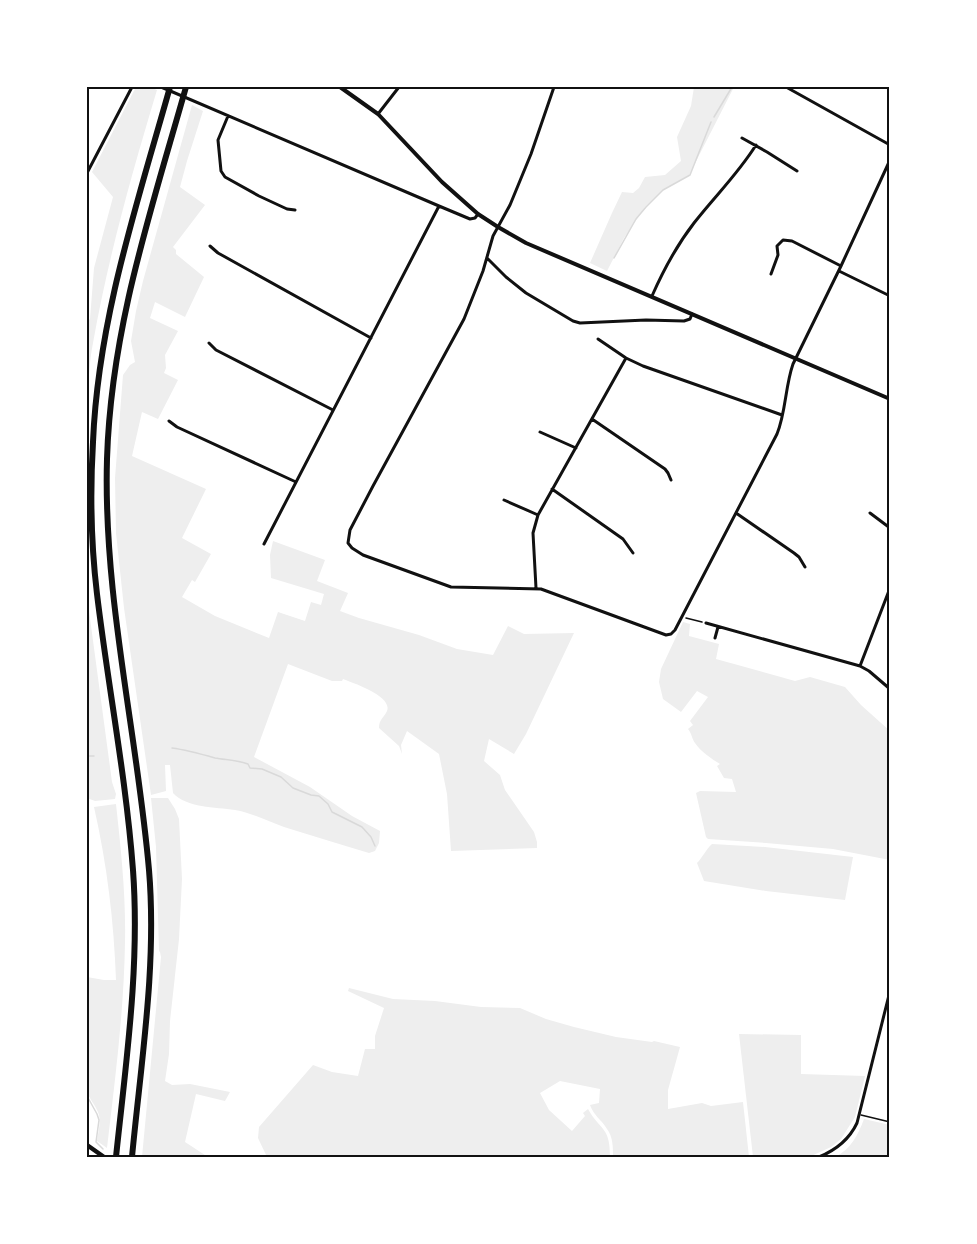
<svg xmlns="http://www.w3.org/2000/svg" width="977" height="1244" font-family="Bitter,serif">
  <rect width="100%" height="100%" fill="#fff"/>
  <!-- green -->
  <path fill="#eee" d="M 136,87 L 150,87 L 157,90 C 132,173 108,258 93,343 C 89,362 89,382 87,402 L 87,322 L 90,319 L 94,268 L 113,197 L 92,172 Z
    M 694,87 L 734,87 L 689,175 L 663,190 L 645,207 L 624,238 L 607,271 L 590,263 L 612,213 L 622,192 L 633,193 L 639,188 L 645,177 L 665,175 L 681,161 L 677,137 L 691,106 Z
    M 192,105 L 203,111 L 187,161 L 180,187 L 205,205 L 173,247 L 176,250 L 176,254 L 204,277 L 185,317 L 155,302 L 150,318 L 178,331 L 165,355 L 166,368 L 164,373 L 178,380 L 158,419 L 142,412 L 132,456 L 206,489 L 182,538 L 211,554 L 195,582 L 192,580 L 182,597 L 215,616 L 269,638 L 278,612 L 305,621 L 311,602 L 321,605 L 324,594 L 271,578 L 270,555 L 273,541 L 325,560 L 317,581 L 348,593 L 340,611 L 359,618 L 419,635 L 457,649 L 493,655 L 508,626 L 524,634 L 574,633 L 526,734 L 514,754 L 489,739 L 484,761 L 500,775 L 505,790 L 534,832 L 537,842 L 537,848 L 451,851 L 447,794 L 439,754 L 407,731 L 401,745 L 402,754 L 399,746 L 379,728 C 379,719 384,718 387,711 C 393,696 353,683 343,679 L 342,681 L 332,681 L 288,664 L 254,757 L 310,787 L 352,816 L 380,831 L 379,843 L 375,851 L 369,853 C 340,844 312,836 284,827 C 267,821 252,813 235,810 C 215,807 187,808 173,793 L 170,765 L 165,765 L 166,791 L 151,795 L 124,608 L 116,533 L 115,478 L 123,375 L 130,365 L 135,362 L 131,341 L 136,311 L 143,281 Z
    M 87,596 L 112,782 L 116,794 L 115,799 L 95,801 L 87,798 Z
    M 683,622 L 690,624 L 689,636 L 719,644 L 716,659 L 795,681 L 810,677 L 845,687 L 861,705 L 890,731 L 890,860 L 833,849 L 766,843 L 708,839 L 706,837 L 696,793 L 700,791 L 736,792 L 732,779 L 724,778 L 717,766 L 720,764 C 712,759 701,752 695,743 C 692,739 692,734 688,729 L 693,725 L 690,721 L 708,697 L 697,691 L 681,712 L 663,699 L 659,682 L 661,669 Z
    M 151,798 L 168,798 L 175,809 L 179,819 L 182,879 L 179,939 L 170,1021 L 169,1054 L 165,1081 L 172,1085 L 190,1084 L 230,1092 L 225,1101 L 196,1094 L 185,1142 L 208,1157 L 142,1157 L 161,957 L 160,952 L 159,951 L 156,847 Z
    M 116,804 C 121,850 126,895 125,942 C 124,1011 115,1080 107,1148 L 97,1141 C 98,1133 101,1123 99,1115 C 97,1107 90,1100 87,1092 L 87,977 L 104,980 L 116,980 C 114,922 107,864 94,807 Z
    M 712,844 L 765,847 L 853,857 L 845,900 L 766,891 L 704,881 L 697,863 C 702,858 707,848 712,844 Z
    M 349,988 L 393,999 L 435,1001 L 481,1007 L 520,1008 L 546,1019 L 574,1027 L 616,1037 L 652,1042 L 654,1041 L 680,1047 L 668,1090 L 668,1109 L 702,1103 L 711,1106 L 743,1102 L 749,1157 L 613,1157 C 613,1147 613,1137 607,1129 C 601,1119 594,1116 590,1105 L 599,1103 L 600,1089 L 560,1081 L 540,1093 L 549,1110 L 572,1131 L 585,1116 L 583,1113 L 588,1109 C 601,1132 610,1126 610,1157 L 267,1157 L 258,1138 L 259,1127 L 313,1065 L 332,1072 L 358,1076 L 365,1049 L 375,1049 L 375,1036 L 384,1008 L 348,991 Z
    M 739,1034 L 801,1035 L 801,1074 L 865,1076 L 855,1117 L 841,1139 L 831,1147 L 809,1157 L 753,1157 Z
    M 864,1119 L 890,1125 L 890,1157 L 835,1157 C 851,1149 858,1135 864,1119 Z"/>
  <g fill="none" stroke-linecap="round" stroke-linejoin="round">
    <!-- stream -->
    <path stroke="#d9d9d9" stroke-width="1.5" d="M 714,117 L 732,87
      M 614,258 L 636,219 L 646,207 L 663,190 L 690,175 L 711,122
      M 172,748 C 187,750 201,754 215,758 C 226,760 237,760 248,764 L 250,768 L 262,769 L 281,777 L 293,788 L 311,795 L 319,796 L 328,804 L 332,812 L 362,827 L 371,837 L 375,846
      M 87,756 L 94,756
      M 87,1096 L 97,1114 L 99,1120 L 96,1142 L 103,1149"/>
    <!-- path -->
    <path stroke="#111" stroke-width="1.5" d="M 686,618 L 702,622
      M 87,1155 L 90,1157"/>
    <!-- service -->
    <path stroke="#111" stroke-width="1.5" d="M 861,1115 L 890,1122"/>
    <!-- minor -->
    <path stroke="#111" stroke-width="3" d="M 161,87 L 439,206 L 470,219 L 475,218 L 478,214
      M 554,87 L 531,154 L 510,205 L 493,236 L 483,271 L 464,319 L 373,486 L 350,530 L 348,543 L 352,548 L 363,555 L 451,587 L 541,589 L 666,635 L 671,634 L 675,630 L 777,434 C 786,412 785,387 793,364 L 841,266 L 890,160
      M 786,87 L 890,145
      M 378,114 L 399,87
      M 228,116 L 218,140 L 221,171 L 225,177 L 259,196 L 287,209 L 295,210
      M 742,138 L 767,152 L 797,171
      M 87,173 L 132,87
      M 210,246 L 218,253 L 371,338
      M 487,258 L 506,277 L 526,293 L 573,321 L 580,323 L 646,320 L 684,321 L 690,319 L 692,314
      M 839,271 L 890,296
      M 771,274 L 778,255 L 777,246 L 783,240 L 792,241 L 841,266
      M 652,296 C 663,271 677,245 694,223 C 715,196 738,174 756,145
      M 598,339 L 626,358 L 643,366 L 782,415
      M 209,343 L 216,350 L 333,410
      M 592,419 L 665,469 L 668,473 L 671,480
      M 169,421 L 177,427 L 296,482
      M 540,432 L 576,448
      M 552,489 L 623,539 L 633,553
      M 504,500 L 538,515
      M 736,513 L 794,553 L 799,557 L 805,567
      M 870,513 L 890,528
      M 264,544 L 439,206
      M 536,588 L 533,533 L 538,515 L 626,358
      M 706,623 L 860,666 L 869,671 L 890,689
      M 715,638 L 718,627
      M 860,666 L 890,588
      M 819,1157 C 836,1150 849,1140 857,1123 L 890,991"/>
    <!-- tertiary -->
    <path stroke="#111" stroke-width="4" d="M 340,87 L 378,114 L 442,182 L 478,214 L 498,227 L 526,243 L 890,399"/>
    <!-- secondary -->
    <path stroke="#111" stroke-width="4.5" d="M 87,1145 L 104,1157"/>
    <!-- motorway -->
    <path stroke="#111" stroke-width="6" d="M 116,1157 C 126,1062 140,966 133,870 C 126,777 108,686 97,594 C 91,544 90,493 93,442 C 98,320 137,204 170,87
      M 132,1157 C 141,1062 157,965 149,870 C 137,732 103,597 107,459 C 111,328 151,211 186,87"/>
  </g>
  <!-- border -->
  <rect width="977" height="1244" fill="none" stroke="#ffffff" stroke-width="177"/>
  <rect x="88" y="88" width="800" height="1068" fill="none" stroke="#111" stroke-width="2"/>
</svg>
